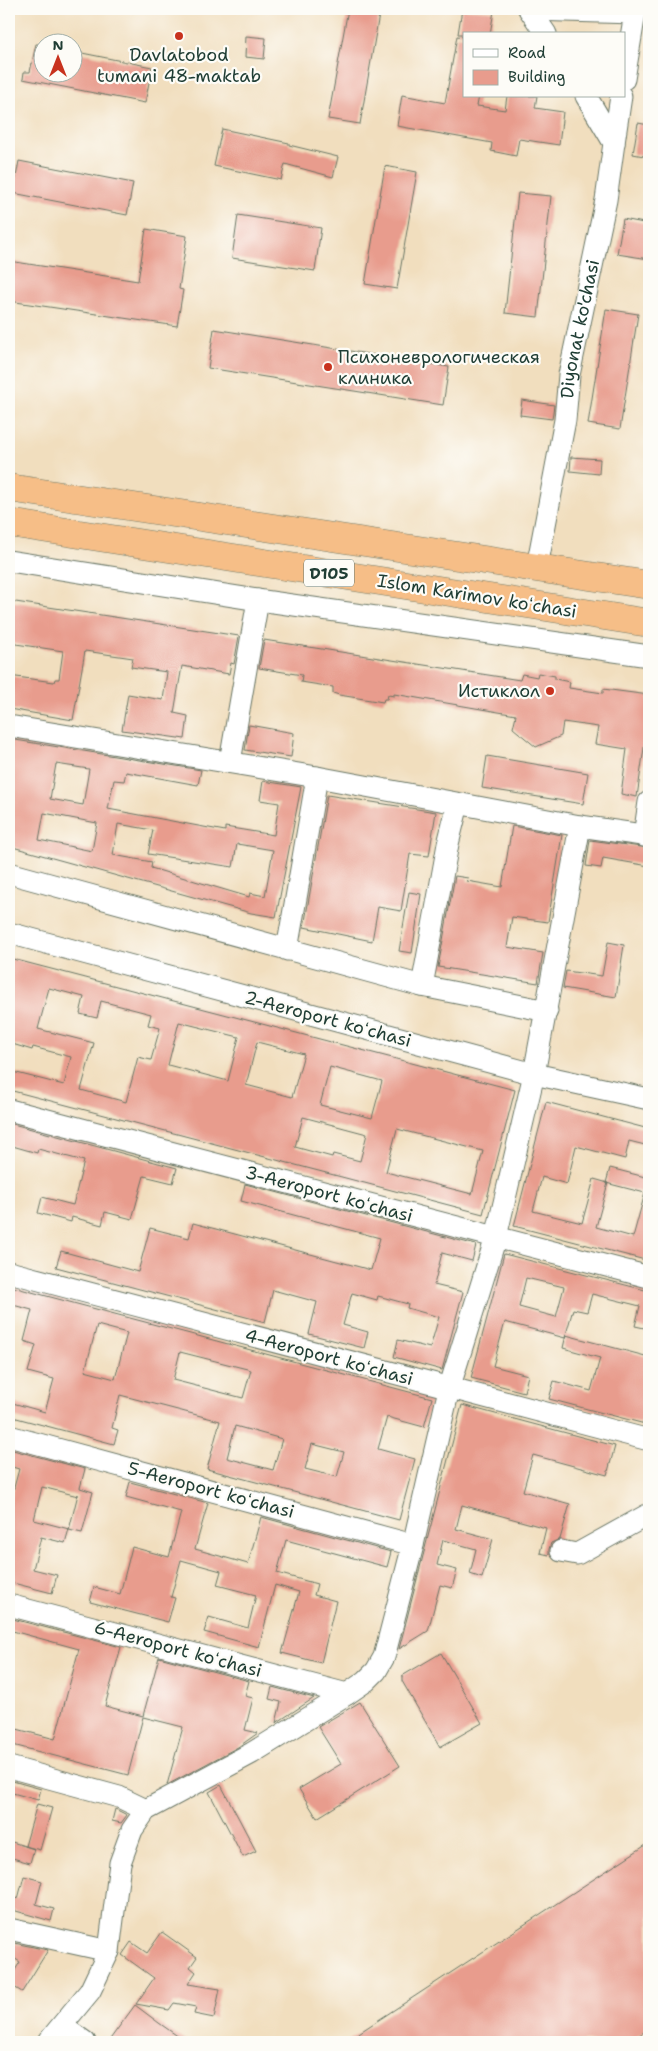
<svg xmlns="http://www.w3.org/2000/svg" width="658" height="2051" font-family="'Shantell Sans',sans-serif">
  <rect width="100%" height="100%" fill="#fdfcf7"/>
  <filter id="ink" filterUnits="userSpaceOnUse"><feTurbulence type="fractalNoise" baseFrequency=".02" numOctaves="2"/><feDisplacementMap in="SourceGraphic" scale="10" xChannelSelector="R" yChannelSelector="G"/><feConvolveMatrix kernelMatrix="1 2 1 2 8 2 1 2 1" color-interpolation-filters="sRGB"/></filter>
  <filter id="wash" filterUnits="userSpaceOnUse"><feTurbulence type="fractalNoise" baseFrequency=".0096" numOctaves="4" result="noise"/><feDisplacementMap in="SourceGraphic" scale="20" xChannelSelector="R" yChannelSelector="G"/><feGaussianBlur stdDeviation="1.12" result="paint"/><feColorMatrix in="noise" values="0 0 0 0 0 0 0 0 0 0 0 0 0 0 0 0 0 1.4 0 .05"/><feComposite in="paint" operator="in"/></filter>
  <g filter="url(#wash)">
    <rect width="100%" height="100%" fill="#f1debe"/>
    <g id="blocks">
      <!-- building -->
      <path fill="#e89c8d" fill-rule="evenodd" d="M 348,9 L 380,9 L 360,124 L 328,119 Z
        M 462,9 L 494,11 L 490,34 L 458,34 Z
        M 246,36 L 266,38 L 264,59 L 245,57 Z
        M 457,36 L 464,37 L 464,96 L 479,96 L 477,106 L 505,110 L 507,96 L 537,96 L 535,108 L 563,112 L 559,145 L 519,139 L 516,156 L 491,151 L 492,143 L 397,126 L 402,95 L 445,103 Z
        M 36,44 L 42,44 L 42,72 L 72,72 L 72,51 L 152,67 L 145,103 L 23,79 L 24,72 L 30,72 Z
        M 638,123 L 649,125 L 649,157 L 633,154 Z
        M 222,129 L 289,143 L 289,145 L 338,157 L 333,177 L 285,164 L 281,180 L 214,166 Z
        M 19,161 L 133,183 L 127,215 L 13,193 Z
        M 385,166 L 417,172 L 397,289 L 365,284 Z
        M 518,193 L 551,196 L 538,317 L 505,313 Z
        M 238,215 L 321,228 L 315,271 L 232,258 Z
        M 623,219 L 649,224 L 649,259 L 617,254 Z
        M 146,229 L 187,236 L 179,289 L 183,290 L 177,326 L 9,301 L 9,261 L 138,281 Z
        M 606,309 L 638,314 L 620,429 L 588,424 Z
        M 214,329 L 449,367 L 443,405 L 208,368 Z
        M 522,400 L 554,405 L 552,419 L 520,415 Z
        M 571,457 L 600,459 L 599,474 L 570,471 Z
        M 9,601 L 239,636 L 234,664 L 231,663 L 229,674 L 182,666 L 174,713 L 188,716 L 185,739 L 122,730 L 128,694 L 163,700 L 167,672 L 131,667 L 133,658 L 85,651 L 73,720 L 9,709 L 9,676 L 54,682 L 55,679 L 59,679 L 63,651 L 9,643 Z
        M 264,640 L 520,680 L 522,674 L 537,677 L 538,673 L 555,676 L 555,679 L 570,682 L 569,688 L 603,693 L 603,689 L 649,695 L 649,713 L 637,797 L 621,794 L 627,749 L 595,744 L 598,727 L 563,722 L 561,736 L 536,747 L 513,728 L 516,715 L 394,694 L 394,696 L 388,695 L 387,699 L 384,699 L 383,702 L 339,695 L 333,693 L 333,687 L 301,682 L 302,675 L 259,668 Z
        M 249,725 L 294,733 L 291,757 L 245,750 Z
        M 9,739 L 201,770 L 198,785 L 126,772 L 124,781 L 114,780 L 108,809 L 225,831 L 225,827 L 274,835 L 279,803 L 260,800 L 263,781 L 301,787 L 276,917 L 251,913 L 9,846 ZM 56,764 L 89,769 L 83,805 L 50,799 ZM 44,813 L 97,823 L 92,851 L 39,840 ZM 118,824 L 153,830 L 148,854 L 233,867 L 237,844 L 273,850 L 265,896 L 250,893 L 249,897 L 151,868 L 152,862 L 113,855 Z
        M 487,756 L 588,773 L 583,804 L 482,788 Z
        M 327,795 L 436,812 L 429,856 L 410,854 L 401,911 L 378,907 L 372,941 L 304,927 Z
        M 512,826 L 562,835 L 548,922 L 512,917 L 507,947 L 543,953 L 538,983 L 438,967 L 455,876 L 468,878 L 467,881 L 502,887 Z
        M 590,840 L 649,848 L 649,866 L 603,858 L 601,868 L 586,866 Z
        M 409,892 L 421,894 L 412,953 L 399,951 Z
        M 608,942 L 624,945 L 616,997 L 563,988 L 566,971 L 602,976 Z
        M 9,958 L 515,1090 L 483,1214 L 9,1090 L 9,1071 L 64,1085 L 71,1057 L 33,1047 L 32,1050 L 9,1043 ZM 49,988 L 84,997 L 80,1014 L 97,1018 L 101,1001 L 151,1014 L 148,1025 L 160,1028 L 151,1060 L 138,1057 L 126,1102 L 81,1090 L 94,1043 L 38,1029 ZM 179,1022 L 239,1037 L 228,1081 L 168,1065 ZM 257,1042 L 304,1054 L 292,1097 L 246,1085 ZM 330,1067 L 382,1081 L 372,1118 L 320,1105 ZM 303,1117 L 367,1134 L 360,1161 L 333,1154 L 332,1157 L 295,1147 ZM 397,1129 L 483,1151 L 472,1194 L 386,1172 Z
        M 546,1102 L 649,1129 L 649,1146 L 629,1141 L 625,1159 L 576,1146 L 567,1184 L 542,1177 L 533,1211 L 582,1223 L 594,1179 L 608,1183 L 596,1227 L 633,1237 L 645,1193 L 606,1183 L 610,1168 L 649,1178 L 649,1261 L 514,1226 Z
        M 9,1123 L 177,1168 L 173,1183 L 144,1176 L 132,1219 L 105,1212 L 102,1225 L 72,1217 L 71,1222 L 38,1213 L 42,1197 L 73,1205 L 84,1161 L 38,1149 L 37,1153 L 9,1145 Z
        M 245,1184 L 476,1245 L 472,1261 L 442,1253 L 434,1285 L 463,1292 L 442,1370 L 394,1357 L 398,1340 L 430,1348 L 439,1317 L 407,1308 L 408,1304 L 378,1296 L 377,1300 L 352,1293 L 343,1325 L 368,1332 L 364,1348 L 309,1334 L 317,1302 L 273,1290 L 265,1322 L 56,1267 L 61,1251 L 138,1272 L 150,1228 L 189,1238 L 193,1223 L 371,1270 L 380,1238 L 241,1201 Z
        M 504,1254 L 649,1291 L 649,1329 L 635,1326 L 640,1306 L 592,1294 L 587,1312 L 573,1309 L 565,1338 L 505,1322 L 493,1366 L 528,1375 L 524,1392 L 471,1378 ZM 526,1278 L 564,1287 L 556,1317 L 519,1307 Z
        M 9,1286 L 432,1398 L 424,1427 L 387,1417 L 378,1449 L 415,1459 L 399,1520 L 207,1469 L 220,1421 L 120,1395 L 112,1428 L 118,1430 L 114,1444 L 9,1416 L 9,1402 L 45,1412 L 54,1379 L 28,1372 L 36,1345 L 24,1341 L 32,1310 L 9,1304 ZM 97,1325 L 127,1333 L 115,1379 L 85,1371 ZM 180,1352 L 251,1370 L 243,1398 L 173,1380 ZM 235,1426 L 282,1439 L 273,1470 L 227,1458 ZM 312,1444 L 344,1452 L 337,1477 L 305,1469 Z
        M 566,1335 L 649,1357 L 649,1425 L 549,1399 L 554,1381 L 591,1391 L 600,1358 L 563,1348 Z
        M 462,1405 L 615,1446 L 607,1475 L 533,1455 L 523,1491 L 570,1504 L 560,1539 L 551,1543 L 549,1549 L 549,1555 L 540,1553 L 546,1528 L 462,1505 L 456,1529 L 493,1539 L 482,1578 L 470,1574 L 476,1549 L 443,1540 L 437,1565 L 457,1570 L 452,1588 L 440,1585 L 428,1631 L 399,1649 Z
        M 9,1449 L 85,1469 L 80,1488 L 93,1492 L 82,1533 L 69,1530 L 78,1494 L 78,1496 L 42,1487 L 34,1520 L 69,1529 L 65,1543 L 41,1537 L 33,1569 L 57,1575 L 52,1593 L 9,1582 L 9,1506 L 19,1469 L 9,1466 Z
        M 130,1482 L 208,1503 L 195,1549 L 248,1564 L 261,1517 L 391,1552 L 387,1567 L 286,1540 L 277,1573 L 317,1584 L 314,1595 L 336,1601 L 321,1663 L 282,1653 L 299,1592 L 275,1585 L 259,1647 L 204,1632 L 209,1617 L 248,1628 L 256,1595 L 217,1585 L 221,1571 L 181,1560 L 171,1597 L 175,1598 L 168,1622 L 90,1602 L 94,1587 L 120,1594 L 132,1547 L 169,1557 L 181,1512 L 126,1497 Z
        M 9,1618 L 121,1647 L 105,1706 L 143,1716 L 159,1657 L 249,1681 L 245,1696 L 253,1698 L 245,1730 L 258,1733 L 238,1747 L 167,1785 L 183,1727 L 143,1717 L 128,1775 L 9,1744 L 9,1727 L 55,1739 L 79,1649 L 9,1630 Z
        M 441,1653 L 482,1723 L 440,1747 L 402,1681 L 402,1676 Z
        M 272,1687 L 314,1698 L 276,1723 L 281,1702 L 269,1699 Z
        M 360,1702 L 400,1766 L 317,1818 L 299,1789 L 341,1764 L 318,1727 Z
        M 9,1780 L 41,1789 L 38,1800 L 9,1792 Z
        M 221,1785 L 256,1851 L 243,1857 L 209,1792 Z
        M 37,1804 L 52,1808 L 40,1850 L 25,1846 Z
        M 115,1809 L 127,1815 L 121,1823 L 112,1821 Z
        M 9,1841 L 34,1849 L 30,1863 L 9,1857 Z
        M 649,1843 L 649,2029 L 628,2042 L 345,2042 Z
        M 24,1876 L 42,1881 L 36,1904 L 54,1909 L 51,1921 L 9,1909 L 9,1896 L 18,1899 Z
        M 162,1932 L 197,1957 L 190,1967 L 196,1972 L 188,1984 L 220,1989 L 214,2018 L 194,2014 L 196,2007 L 174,2003 L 169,2010 L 136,2004 L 154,1978 L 122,1955 L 131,1942 L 147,1953 Z
        M 9,1942 L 48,1950 L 22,1992 L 9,1984 L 9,1980 L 20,1962 L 9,1955 Z
        M 135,2005 L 159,2023 L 186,2042 L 108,2042 Z"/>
    </g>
  </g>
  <g filter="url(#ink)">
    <use href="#blocks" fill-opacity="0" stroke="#687564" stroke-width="1"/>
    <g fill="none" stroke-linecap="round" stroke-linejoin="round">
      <defs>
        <g id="minor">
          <path d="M 529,9 L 546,34"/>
          <path d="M 530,10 L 635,13 L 624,79"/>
          <path d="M 614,143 L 621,96"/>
          <path d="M 9,561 L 258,600 L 649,656"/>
          <path id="s1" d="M 537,567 L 565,420 L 569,375 L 606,200 L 614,143 L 586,96"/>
          <path d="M 9,726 L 317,777 L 580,826 L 649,836"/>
          <path d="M 230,762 L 258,600"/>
          <path d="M 644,836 L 649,802"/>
          <path d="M 9,873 L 422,986 L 547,1011"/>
          <path d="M 9,933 L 534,1074 L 649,1099"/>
          <path d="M 287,950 L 317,777"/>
          <path d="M 422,986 L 448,844 L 458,804"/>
          <path d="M 9,1110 L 649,1277"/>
          <path d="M 9,1272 L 649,1440"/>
          <path d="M 9,1436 L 413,1545"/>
          <path d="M 561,1551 L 577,1554 L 649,1514"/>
          <path d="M 9,1605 L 347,1694"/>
          <path d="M 9,1767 L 119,1797 L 146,1810"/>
          <path d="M 9,1929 L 109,1951"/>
          <path d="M 62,2026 L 85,2042"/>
          <path d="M 48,2042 L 90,1991 L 109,1951 L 120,1863 L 132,1830 L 146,1810 L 252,1753 L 347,1694 L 366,1681 L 376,1671 L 384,1657 L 413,1545 L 449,1389 L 496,1237 L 534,1074 L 580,826"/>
        </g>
        <path id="highway" d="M 9,488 L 649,585
          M 9,523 L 649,623"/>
      </defs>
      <!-- minor casing -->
      <use href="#minor" stroke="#687564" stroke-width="23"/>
      <!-- highway casing -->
      <use href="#highway" stroke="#687564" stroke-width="29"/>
      <!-- minor -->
      <use href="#minor" stroke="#fff" stroke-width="21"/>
      <!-- highway -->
      <use href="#highway" stroke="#f6be87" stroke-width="28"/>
    </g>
  </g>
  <!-- markers -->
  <g fill="#c8321e" stroke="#fdfcf7" stroke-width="2">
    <circle cx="179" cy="36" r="5"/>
    <circle cx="328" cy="367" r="5"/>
    <circle cx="550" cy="691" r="5"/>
  </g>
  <g text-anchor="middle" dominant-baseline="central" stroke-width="4.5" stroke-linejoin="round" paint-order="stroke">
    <!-- shield labels -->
    <rect fill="#fdfcf7" stroke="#62766e" stroke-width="1" x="304" y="559.5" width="50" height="27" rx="4"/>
    <g font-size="16" font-weight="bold" fill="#1f3d34">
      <text x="329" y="573">D105</text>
    </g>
    <!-- poi labels -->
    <g font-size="18" fill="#1f3d34" stroke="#fdfcf7">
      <text x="179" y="55">Davlatobod<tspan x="179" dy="21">tumani 48-maktab</tspan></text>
      <text x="338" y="357" text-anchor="start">Психоневрологическая<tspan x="338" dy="21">клиника</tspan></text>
      <text x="540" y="691" text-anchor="end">Истиклол</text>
    </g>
    <!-- street labels -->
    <g font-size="18" fill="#1f3d34" stroke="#fdfcf7">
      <text stroke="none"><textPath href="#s1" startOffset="242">Diyonat ko'chasi</textPath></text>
      <text transform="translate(477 596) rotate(9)">Islom Karimov koʻchasi</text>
      <text transform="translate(328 1019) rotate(15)">2-Aeroport koʻchasi</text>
      <text transform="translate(329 1194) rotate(15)">3-Aeroport koʻchasi</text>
      <text transform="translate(329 1357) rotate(15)">4-Aeroport koʻchasi</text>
      <text transform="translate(211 1490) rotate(15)">5-Aeroport koʻchasi</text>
      <text transform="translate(178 1649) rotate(15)">6-Aeroport koʻchasi</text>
    </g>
  </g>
  <!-- margin -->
  <rect width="658" height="2051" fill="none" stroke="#fdfcf7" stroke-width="30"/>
  <!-- legend -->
  <rect x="463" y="32" width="162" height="65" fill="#fdfcf7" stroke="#a4b0a9"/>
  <rect x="473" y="49" width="25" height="8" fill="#ffffff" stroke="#a4b0a9"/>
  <text x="508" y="58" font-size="15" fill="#1f3d34">Road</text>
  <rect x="473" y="70" width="25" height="15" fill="#e89c8d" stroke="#a4b0a9"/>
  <text x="508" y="82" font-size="15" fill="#1f3d34">Building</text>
  <!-- north arrow -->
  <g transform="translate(58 58)"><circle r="24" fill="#fdfcf7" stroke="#a4b0a9"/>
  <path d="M0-4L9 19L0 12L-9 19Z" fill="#c8321e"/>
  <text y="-8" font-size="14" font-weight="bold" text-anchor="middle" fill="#1f3d34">N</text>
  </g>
</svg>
